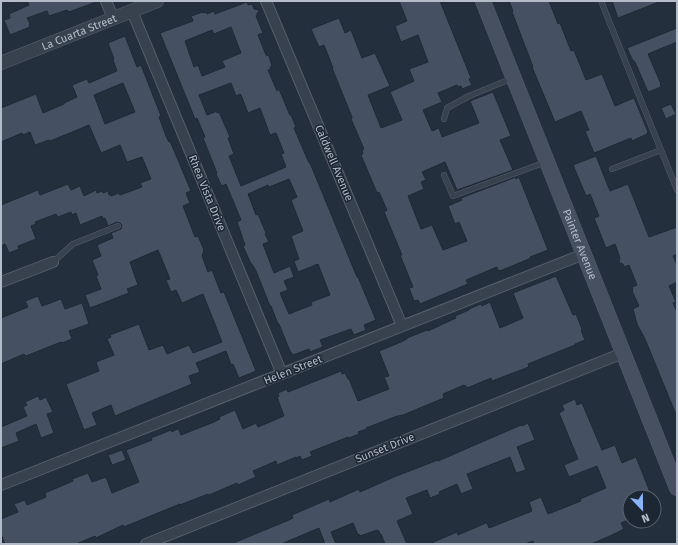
<svg xmlns="http://www.w3.org/2000/svg" width="678" height="545" font-family="'Fira Sans',sans-serif">
  <rect width="100%" height="100%" fill="#242f3e"/>
  <!-- building -->
  <path fill="#455162" stroke="#1f2835" fill-rule="evenodd" d="M 27,1 L 96,1 L 96,2 L 69,12 L 67,10 L 49,16 L 47,11 L 27,18 L 30,24 L 29,25 L 30,27 L 10,35 L 4,20 L 10,18 L 9,14 L 29,5 Z
    M 399,1 L 440,1 L 471,78 L 469,79 L 472,85 L 462,89 L 461,86 L 458,87 L 457,85 L 438,93 L 442,102 L 423,110 L 432,131 L 439,128 L 442,137 L 479,123 L 470,101 L 493,92 L 511,136 L 500,140 L 513,170 L 457,190 L 445,162 L 422,172 L 426,180 L 421,182 L 424,189 L 408,196 L 421,229 L 432,225 L 443,250 L 467,241 L 459,222 L 455,224 L 448,206 L 462,200 L 461,198 L 516,177 L 516,179 L 519,177 L 548,250 L 530,257 L 531,258 L 500,271 L 500,270 L 498,271 L 497,267 L 466,280 L 468,284 L 420,304 L 418,300 L 414,301 L 409,288 L 413,287 L 400,255 L 402,255 L 384,212 L 387,210 L 379,192 L 377,193 L 361,155 L 363,154 L 362,150 L 364,149 L 351,119 L 352,118 L 352,117 L 332,68 L 333,68 L 324,45 L 319,47 L 311,29 L 339,18 L 345,33 L 351,30 L 362,58 L 375,53 L 390,86 L 368,95 L 381,128 L 402,120 L 390,92 L 414,81 L 409,69 L 428,62 L 418,35 L 401,42 L 395,26 L 407,21 Z
    M 509,1 L 549,1 L 558,24 L 560,23 L 571,51 L 574,50 L 586,80 L 602,74 L 615,106 L 634,98 L 648,132 L 647,133 L 647,134 L 632,141 L 631,138 L 594,153 L 585,131 L 589,130 L 581,111 L 555,122 L 532,67 L 533,67 L 512,12 L 513,11 Z
    M 612,1 L 659,1 L 659,2 L 618,18 Z
    M 247,2 L 248,5 L 252,4 L 254,9 L 259,10 L 256,16 L 263,33 L 258,35 L 266,55 L 269,56 L 272,66 L 270,67 L 271,69 L 268,70 L 277,91 L 279,89 L 289,113 L 290,115 L 291,115 L 296,127 L 294,128 L 309,163 L 310,163 L 357,277 L 358,277 L 376,320 L 364,325 L 366,330 L 354,335 L 351,329 L 320,340 L 323,347 L 310,352 L 309,349 L 293,355 L 290,351 L 279,324 L 278,324 L 271,306 L 270,306 L 256,271 L 252,264 L 251,264 L 243,246 L 245,245 L 237,222 L 241,220 L 226,184 L 222,186 L 222,185 L 221,185 L 216,174 L 217,173 L 203,138 L 205,137 L 197,118 L 195,119 L 160,33 L 193,21 L 191,16 L 203,12 L 203,13 L 206,12 L 207,14 L 214,11 L 215,14 ZM 231,27 L 241,53 L 222,61 L 225,67 L 202,76 L 198,65 L 194,67 L 185,41 L 212,30 L 214,34 ZM 231,83 L 236,96 L 240,94 L 241,95 L 248,113 L 260,108 L 270,135 L 276,133 L 284,153 L 281,154 L 286,167 L 241,186 L 229,156 L 234,154 L 228,138 L 230,137 L 219,112 L 217,113 L 217,111 L 207,115 L 199,95 ZM 289,179 L 297,197 L 291,200 L 303,231 L 291,236 L 299,259 L 294,261 L 298,272 L 318,264 L 330,295 L 311,302 L 312,305 L 289,314 L 280,293 L 288,290 L 284,281 L 294,277 L 290,266 L 274,273 L 263,244 L 269,242 L 265,234 L 266,233 L 258,214 L 256,215 L 248,194 L 268,185 L 269,187 Z
    M 677,28 L 677,42 L 648,54 L 661,84 L 660,84 L 661,87 L 648,92 L 635,62 L 634,61 L 633,61 L 627,48 Z
    M 125,36 L 137,67 L 141,65 L 161,116 L 159,117 L 166,136 L 169,142 L 170,141 L 191,191 L 186,193 L 190,203 L 183,206 L 195,237 L 198,236 L 204,250 L 202,256 L 208,272 L 212,270 L 221,293 L 224,292 L 256,371 L 239,378 L 233,364 L 231,365 L 226,351 L 196,363 L 200,372 L 189,376 L 192,384 L 115,416 L 111,405 L 92,413 L 97,425 L 84,430 L 66,384 L 99,371 L 96,362 L 114,355 L 107,339 L 111,337 L 110,335 L 139,324 L 149,350 L 163,345 L 167,354 L 189,345 L 193,353 L 222,342 L 203,294 L 182,303 L 176,290 L 171,292 L 166,280 L 170,279 L 158,250 L 130,262 L 138,285 L 127,289 L 129,293 L 90,308 L 85,295 L 101,289 L 96,276 L 98,275 L 92,260 L 101,256 L 97,245 L 113,238 L 111,233 L 121,229 L 122,225 L 120,223 L 117,222 L 108,226 L 105,218 L 103,219 L 102,216 L 80,225 L 76,213 L 72,215 L 71,212 L 58,217 L 56,214 L 35,222 L 36,224 L 31,226 L 36,239 L 18,246 L 19,249 L 9,253 L 5,244 L 1,246 L 1,205 L 38,190 L 40,195 L 68,184 L 71,190 L 80,186 L 84,196 L 96,190 L 97,193 L 102,191 L 103,193 L 108,191 L 109,195 L 111,195 L 111,196 L 119,193 L 120,195 L 142,187 L 140,183 L 151,179 L 142,157 L 127,162 L 120,145 L 101,153 L 89,125 L 65,135 L 50,141 L 49,140 L 35,145 L 30,132 L 23,135 L 22,133 L 1,142 L 1,108 L 36,94 L 43,113 L 64,104 L 64,103 L 77,97 L 72,85 L 87,79 L 89,83 L 117,71 L 113,60 L 114,59 L 108,43 ZM 123,83 L 135,112 L 105,124 L 94,95 Z
    M 671,104 L 676,114 L 666,119 L 661,108 Z
    M 596,156 L 610,191 L 628,184 L 649,237 L 677,227 L 677,254 L 673,256 L 677,265 L 677,282 L 669,286 L 676,302 L 673,303 L 677,312 L 677,417 L 645,339 L 637,324 L 633,309 L 639,306 L 632,291 L 633,290 L 632,287 L 637,285 L 629,265 L 624,267 L 623,264 L 619,263 L 620,258 L 615,244 L 606,248 L 594,218 L 599,216 L 590,194 L 586,196 L 573,165 Z
    M 556,276 L 573,315 L 576,314 L 582,329 L 581,330 L 585,340 L 575,344 L 575,345 L 528,364 L 529,367 L 492,381 L 491,378 L 467,388 L 466,386 L 465,386 L 464,385 L 443,394 L 444,398 L 403,415 L 398,416 L 397,416 L 366,428 L 367,429 L 358,432 L 359,434 L 349,438 L 348,437 L 310,452 L 312,456 L 302,460 L 300,456 L 296,458 L 296,457 L 277,465 L 276,461 L 253,471 L 256,477 L 238,485 L 237,483 L 209,495 L 208,494 L 180,505 L 180,504 L 126,526 L 124,527 L 123,525 L 98,537 L 96,538 L 95,536 L 76,544 L 5,544 L 1,534 L 1,519 L 18,512 L 14,504 L 25,500 L 27,505 L 46,497 L 45,493 L 73,481 L 72,479 L 88,473 L 92,482 L 106,477 L 112,493 L 139,482 L 126,450 L 152,440 L 151,438 L 171,430 L 172,432 L 177,429 L 179,430 L 181,435 L 214,422 L 220,419 L 219,417 L 235,410 L 243,429 L 256,423 L 258,427 L 284,416 L 277,397 L 279,396 L 278,393 L 287,389 L 288,392 L 341,371 L 342,374 L 345,373 L 348,379 L 349,379 L 358,401 L 389,389 L 384,377 L 389,376 L 379,351 L 401,342 L 407,339 L 407,338 L 427,330 L 428,331 L 456,318 L 455,316 L 469,310 L 469,309 L 481,304 L 482,306 L 490,302 L 500,328 L 521,319 L 523,318 L 513,293 Z
    M 38,296 L 42,306 L 61,299 L 65,309 L 82,303 L 89,324 L 69,331 L 72,339 L 62,343 L 61,342 L 26,356 L 24,354 L 1,364 L 1,318 L 28,307 L 25,301 Z
    M 38,396 L 40,400 L 46,397 L 53,412 L 47,414 L 54,433 L 41,438 L 36,424 L 16,433 L 19,441 L 1,448 L 1,427 L 27,416 L 23,407 L 27,405 L 25,402 Z
    M 575,399 L 577,405 L 582,403 L 602,450 L 615,445 L 622,463 L 636,457 L 652,497 L 630,497 L 630,519 L 621,523 L 624,529 L 610,536 L 591,544 L 534,544 L 533,541 L 525,544 L 429,544 L 457,532 L 458,535 L 486,523 L 487,523 L 489,528 L 532,511 L 529,502 L 541,497 L 548,514 L 581,501 L 580,499 L 606,488 L 597,466 L 569,477 L 564,465 L 578,459 L 559,413 L 564,410 L 562,405 Z
    M 528,423 L 535,440 L 517,447 L 526,470 L 516,473 L 510,457 L 467,474 L 473,489 L 461,494 L 457,484 L 439,492 L 440,494 L 430,498 L 427,490 L 406,498 L 413,514 L 397,521 L 407,544 L 385,544 L 381,534 L 380,534 L 379,531 L 378,531 L 377,530 L 360,536 L 359,534 L 358,535 L 353,523 L 331,532 L 336,544 L 325,544 L 319,528 L 281,544 L 231,544 L 289,520 L 293,518 L 292,515 L 329,499 L 330,502 L 359,489 L 360,492 L 394,477 L 438,460 L 438,461 L 521,425 L 522,426 Z
    M 122,450 L 126,460 L 112,465 L 108,455 Z"/>
  <g fill="none" stroke-linecap="round" stroke-linejoin="round">
    <defs>
      <path id="service" d="M 601,1 L 677,190
        M 444,119 L 447,108 L 469,96 L 513,78
        M 612,169 L 661,150
        M 444,175 L 453,196 L 546,162
        M 53,262 L 73,244 L 118,226"/>
      <path id="minor" d="M 106,1 L 113,18
        M 266,1 L 402,326
        M 132,11 L 282,374
        M 1,282 L 53,262
        M 1,485 L 584,254
        M 146,544 L 623,353"/>
      <g id="tertiary">
        <path id="s1" d="M 1,63 L 157,1"/>
      </g>
      <g id="secondary">
        <path id="s2" d="M 483,1 L 677,488"/>
      </g>
    </defs>
    <!-- service casing -->
    <use href="#service" stroke="#565f6c" stroke-width="6"/>
    <!-- minor casing -->
    <use href="#minor" stroke="#565f6c" stroke-width="12"/>
    <!-- tertiary casing -->
    <use href="#tertiary" stroke="#565f6c" stroke-width="14"/>
    <!-- secondary casing -->
    <use href="#secondary" stroke="#565f6c" stroke-width="16"/>
    <!-- service -->
    <use href="#service" stroke="#38414e" stroke-width="5"/>
    <!-- minor -->
    <use href="#minor" stroke="#38414e" stroke-width="10"/>
    <!-- tertiary -->
    <use href="#tertiary" stroke="#38414e" stroke-width="13"/>
    <!-- secondary -->
    <use href="#secondary" stroke="#465061" stroke-width="15"/>
  </g>
  <g text-anchor="middle" dominant-baseline="central" stroke-width="3" stroke-linejoin="round" paint-order="stroke">
    <!-- street labels -->
    <g font-size="11" fill="#b4bcc9" stroke="#1d2633">
      <text stroke="none"><textPath href="#s1" startOffset="84">La Cuarta Street</textPath></text>
      <text transform="translate(334 163) rotate(67)">Caldwell Avenue</text>
      <text transform="translate(207 193) rotate(68)">Rhea Vista Drive</text>
      <text stroke="none"><textPath href="#s2" startOffset="262">Painter Avenue</textPath></text>
      <text transform="translate(293 370) rotate(-22)">Helen Street</text>
      <text transform="translate(385 448) rotate(-22)">Sunset Drive</text>
    </g>
  </g>
  <!-- border -->
  <rect width="678" height="545" fill="none" stroke="#b4bcc9" stroke-width="4"/>
  <!-- north arrow -->
  <g transform="translate(642 509) rotate(158)"><circle r="19" fill="#1d2633" stroke="#59626f"/>
  <path d="M0-3L7 15L0 10L-7 15Z" fill="#8ab4f8"/>
  <text y="-6" font-size="11" font-weight="bold" text-anchor="middle" fill="#b4bcc9">N</text>
  </g>
</svg>
